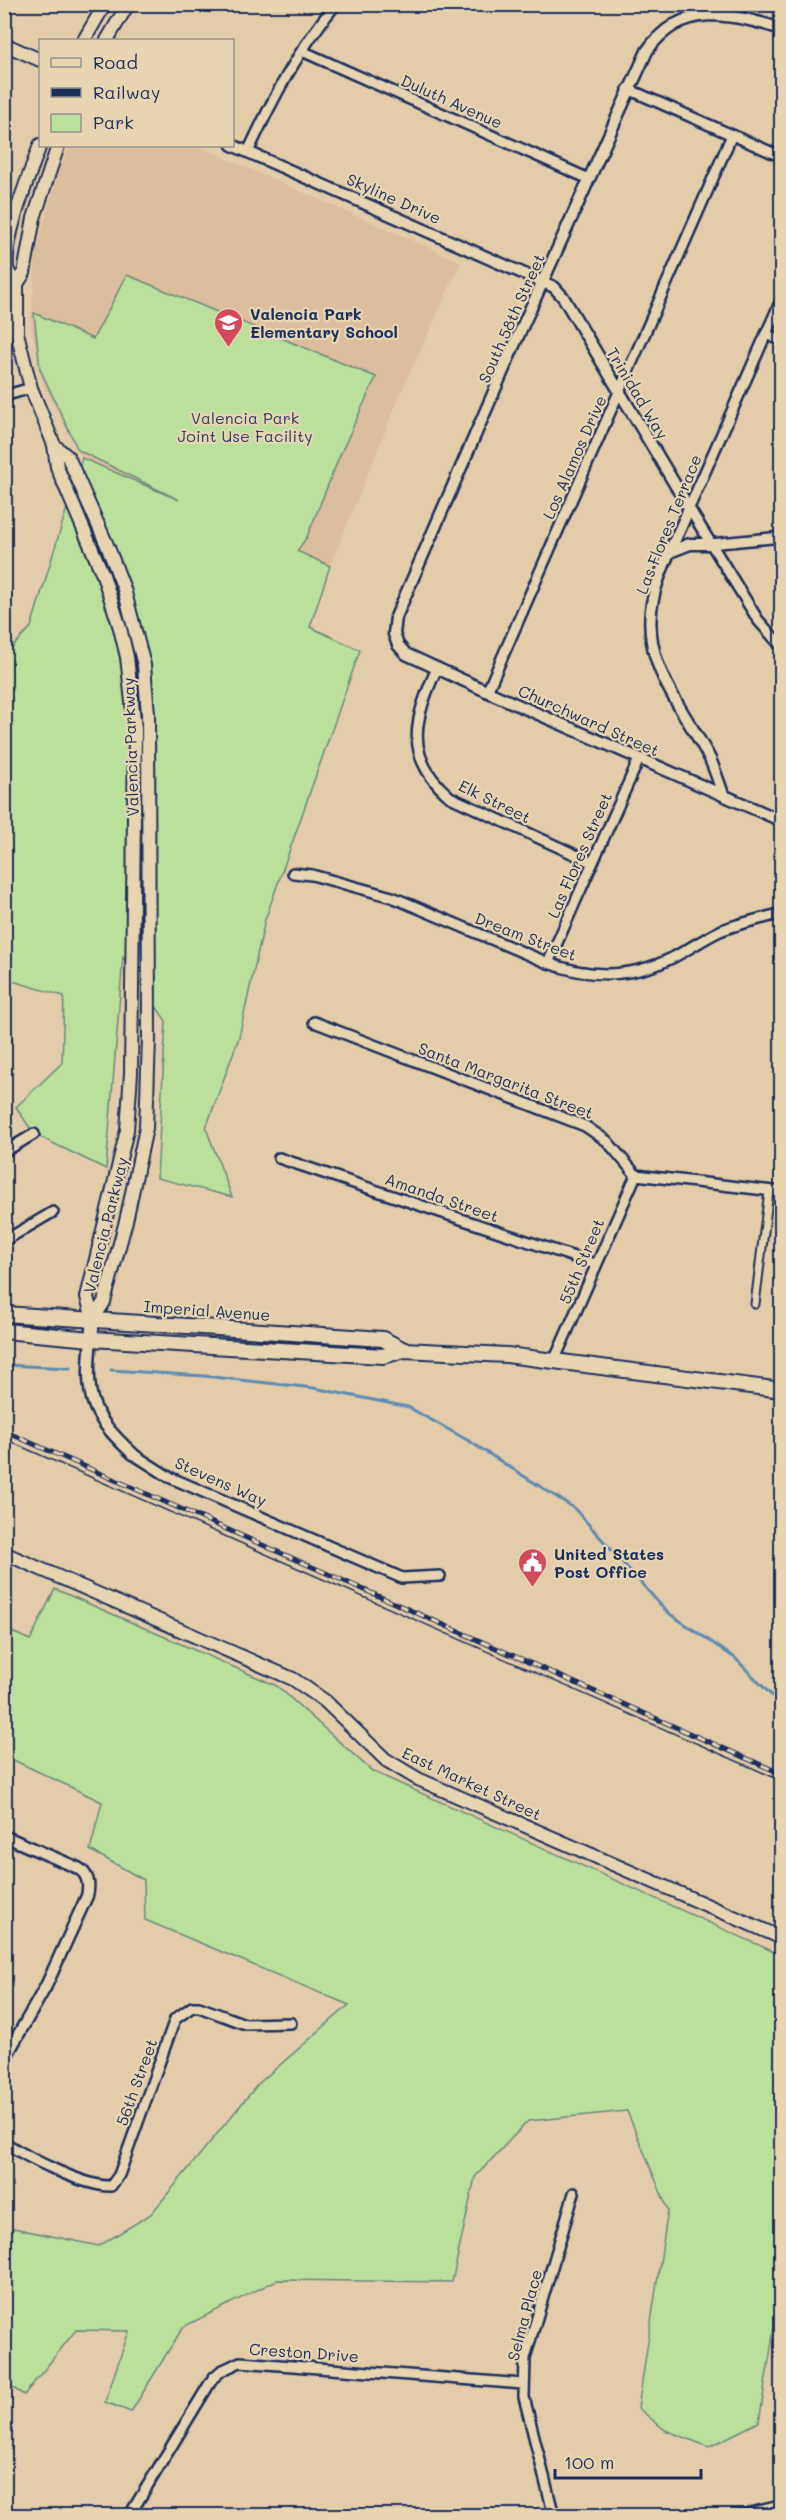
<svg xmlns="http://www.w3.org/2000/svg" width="786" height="2520" font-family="Mali,sans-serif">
  <rect width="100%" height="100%" fill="#e3cca9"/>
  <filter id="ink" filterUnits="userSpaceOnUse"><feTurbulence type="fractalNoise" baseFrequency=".0167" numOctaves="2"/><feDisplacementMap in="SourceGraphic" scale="12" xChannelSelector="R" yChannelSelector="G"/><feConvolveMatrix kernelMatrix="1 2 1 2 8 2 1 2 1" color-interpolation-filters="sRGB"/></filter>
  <g filter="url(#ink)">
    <!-- built -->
    <path fill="#dabe9d" d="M 71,146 L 198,146 L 461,262 L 403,388 L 330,566 L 82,458 L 43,384 L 31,326 L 36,250 L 60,167 Z"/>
    <!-- green -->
    <path fill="#bae09b" stroke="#6a887c" stroke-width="1.5" d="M 127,275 L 376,377 L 340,455 L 307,537 L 297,551 L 330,566 L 310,627 L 360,650 L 265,920 L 239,1037 L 206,1128 L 232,1197 L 157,1178 L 166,1021 L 123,957 L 106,1169 L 34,1134 L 16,1107 L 62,1063 L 64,996 L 5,979 L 4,656 L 31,627 L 82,458 L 179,500 L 78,450 L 40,369 L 34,313 L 93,339 Z
      M 55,1589 L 277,1686 L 372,1771 L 781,1955 L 781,2285 L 759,2422 L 709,2447 L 665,2430 L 638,2408 L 668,2210 L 627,2111 L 528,2121 L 475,2177 L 452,2282 L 277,2280 L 183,2327 L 131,2412 L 105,2402 L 129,2331 L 76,2330 L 24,2395 L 5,2383 L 4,2264 L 13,2228 L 99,2246 L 151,2214 L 258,2084 L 349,2005 L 145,1920 L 144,1880 L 90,1850 L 102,1802 L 5,1756 L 5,1629 L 30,1640 Z"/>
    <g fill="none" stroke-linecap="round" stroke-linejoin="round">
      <!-- stream -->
      <path stroke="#5e8ab3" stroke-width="3" d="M 4,1365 L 70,1368
        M 111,1370 L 204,1376 L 314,1388 L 408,1407 L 469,1441 L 574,1508 L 667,1612 L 735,1658 L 782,1706"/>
      <defs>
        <path id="pedestrian" d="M 755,1304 L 769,1191"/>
        <path id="minor" d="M 302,51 L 589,179
          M 628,89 L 782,157
          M 248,152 C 272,100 299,48 336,4
          M 4,283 L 17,284
          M 782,298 L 689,508 L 758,620 L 782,647
          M 766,334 L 782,341
          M 4,396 L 31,388
          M 710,544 L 782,537
          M 437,668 C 415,718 402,756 450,797 L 591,862
          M 487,692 L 732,135
          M 293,873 L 312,875 L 392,897 L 548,963 C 589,978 632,978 672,958 C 688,950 703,939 720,931 C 739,923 762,919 782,913
          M 548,963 L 639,759
          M 314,1022 L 585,1126 L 607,1141 L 636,1175 L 782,1192
          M 4,1040 L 6,1040
          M 4,1152 L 34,1134
          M 279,1158 L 595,1264
          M 4,1241 L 53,1212
          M 555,1359 L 636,1175
          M 133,1454 L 169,1477 L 402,1578 L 440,1576
          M 4,2142 C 26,2157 85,2187 111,2186 L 119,2175 L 175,2019 L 192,2007 L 199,2007 L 245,2024 L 291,2023
          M 129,2516 L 213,2378 L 221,2371 L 240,2362 L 523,2384
          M 554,2516 L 524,2397 L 525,2358 L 574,2193"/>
        <path id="tertiary" d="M 782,29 C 731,14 682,0 647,51 L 519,334 L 396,617 L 394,634 L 398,645 L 406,654 L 495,695 L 782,821
          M 232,145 L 554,287 L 563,297 L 689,508 C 678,536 661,565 654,594 C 637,660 682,705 710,759 C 715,770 719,783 723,794
          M 672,551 L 690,544 L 710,544
          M 91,1339 C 85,1398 90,1414 133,1454
          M 4,1836 L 78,1868 C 88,1874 90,1884 87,1896 L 46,1986 L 4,2060
          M 740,2516 L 782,2506"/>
        <path id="secondary" d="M 84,40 L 105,4
          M 107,40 L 128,4
          M 4,44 L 40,60
          M 58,146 L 34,218 L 24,273 L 17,284 L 17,333 L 31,388 L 54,445 L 57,467 L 103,575 L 120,628 L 127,657 L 135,729 L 131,1073 L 127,1130 L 87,1297 L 93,1319 L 91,1339
          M 17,284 C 13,279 8,274 7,268 C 4,235 29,177 40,145
          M 54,445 L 68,457 L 107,545 L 124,589 L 144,665 L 148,714 L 149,1038 L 146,1128 L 126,1221 L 104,1302 L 93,1319
          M 4,1553 L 293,1679 L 325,1701 L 386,1760 L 418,1779 L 782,1938"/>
        <path id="primary" d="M 4,1314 L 383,1339 L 404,1350
          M 4,1331 L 91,1339 L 383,1356 L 404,1350 L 507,1355 L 782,1390"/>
      </defs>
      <!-- pedestrian casing -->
      <use href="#pedestrian" stroke="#1b2f5e" stroke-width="11"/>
      <!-- minor casing -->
      <use href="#minor" stroke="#1b2f5e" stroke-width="14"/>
      <!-- tertiary casing -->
      <use href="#tertiary" stroke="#1b2f5e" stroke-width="15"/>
      <!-- secondary casing -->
      <use href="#secondary" stroke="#1b2f5e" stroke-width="16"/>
      <!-- primary casing -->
      <use href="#primary" stroke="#1b2f5e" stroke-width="18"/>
      <!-- pedestrian -->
      <use href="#pedestrian" stroke="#e7d5b2" stroke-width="7"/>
      <!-- minor -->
      <use href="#minor" stroke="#e7d5b2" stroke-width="9"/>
      <!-- tertiary -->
      <use href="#tertiary" stroke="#e7d5b2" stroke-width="10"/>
      <!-- secondary -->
      <use href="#secondary" stroke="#e7d5b2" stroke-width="12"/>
      <!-- primary -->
      <use href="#primary" stroke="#e7d5b2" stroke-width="14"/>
      <!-- tram -->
      <path stroke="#1b2f5e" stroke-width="1.5" d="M 4,1439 L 782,1781"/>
      <defs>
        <path id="rail" d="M 4,1431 L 782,1774"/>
      </defs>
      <!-- rail casing -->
      <use href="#rail" stroke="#1b2f5e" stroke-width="5"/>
      <!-- rail -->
      <use href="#rail" stroke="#e7d5b2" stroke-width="3" stroke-dasharray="9" stroke-linecap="butt"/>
    </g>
  </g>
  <!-- icons -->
  <defs>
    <symbol id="school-pin" viewBox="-11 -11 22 30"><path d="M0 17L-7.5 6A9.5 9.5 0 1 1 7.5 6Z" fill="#d1495b" stroke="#e7d5b2"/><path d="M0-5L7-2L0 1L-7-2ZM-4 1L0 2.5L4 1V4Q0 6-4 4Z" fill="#fff"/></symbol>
    <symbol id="civic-pin" viewBox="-11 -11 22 30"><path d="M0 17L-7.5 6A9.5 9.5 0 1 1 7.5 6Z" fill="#d1495b" stroke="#e7d5b2"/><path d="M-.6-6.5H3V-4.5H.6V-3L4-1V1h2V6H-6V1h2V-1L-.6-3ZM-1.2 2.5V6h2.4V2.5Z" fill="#fff"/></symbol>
  </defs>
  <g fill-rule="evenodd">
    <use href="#school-pin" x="212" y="306" width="33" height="45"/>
    <use href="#civic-pin" x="516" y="1546" width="33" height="45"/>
  </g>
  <g text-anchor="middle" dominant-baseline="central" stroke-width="4.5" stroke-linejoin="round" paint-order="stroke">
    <!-- street labels -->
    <g font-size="16" fill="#1b2f5e" stroke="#e7d5b2">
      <text transform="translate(452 101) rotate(24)">Duluth Avenue</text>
      <text transform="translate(394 198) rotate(24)">Skyline Drive</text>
      <text transform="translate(511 318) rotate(-66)">South 58th Street</text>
      <text transform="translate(638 393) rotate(59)">Trinidad Way</text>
      <text transform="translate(574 457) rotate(-66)">Los Alamos Drive</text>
      <text transform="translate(668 524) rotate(-68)">Las Flores Terrace</text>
      <text transform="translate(589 720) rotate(24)">Churchward Street</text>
      <text transform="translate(130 747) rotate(-92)">Valencia Parkway</text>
      <text transform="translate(495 801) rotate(26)">Elk Street</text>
      <text transform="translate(579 855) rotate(-66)">Las Flores Street</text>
      <text transform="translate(526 936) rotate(21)">Dream Street</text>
      <text transform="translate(506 1080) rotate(21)">Santa Margarita Street</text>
      <text transform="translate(442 1197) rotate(19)">Amanda Street</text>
      <text transform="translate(105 1225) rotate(-76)">Valencia Parkway</text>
      <text transform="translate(581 1261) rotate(-67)">55th Street</text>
      <text transform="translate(207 1310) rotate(4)">Imperial Avenue</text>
      <text transform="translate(221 1481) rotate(24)">Stevens Way</text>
      <text transform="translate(472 1783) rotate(25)">East Market Street</text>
      <text transform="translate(136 2082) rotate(-70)">56th Street</text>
      <text transform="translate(524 2315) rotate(-75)">Selma Place</text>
      <text transform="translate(304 2352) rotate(4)">Creston Drive</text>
    </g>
    <!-- poi labels -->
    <g font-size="16" font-weight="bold" fill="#1b2f5e" stroke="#e7d5b2" text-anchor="start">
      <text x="250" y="313">Valencia Park<tspan x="250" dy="18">Elementary School</tspan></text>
      <text x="554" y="1553">United States<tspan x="554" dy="18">Post Office</tspan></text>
    </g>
    <!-- park labels -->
    <g font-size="16" fill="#2b4164" stroke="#e7d5b2">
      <text x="245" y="417">Valencia Park<tspan x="245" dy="18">Joint Use Facility</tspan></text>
    </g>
  </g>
  <!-- margin -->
  <rect width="786" height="2520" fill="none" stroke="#e7d5b2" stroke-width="24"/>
  <rect x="12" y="12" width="762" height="2496" fill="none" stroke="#1b2f5e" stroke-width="2" filter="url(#ink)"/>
  <!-- legend -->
  <rect x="39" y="39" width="195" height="108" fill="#e7d5b2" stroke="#959390" stroke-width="1.5"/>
  <rect x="51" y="58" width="30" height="9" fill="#e7d5b2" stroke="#959390" stroke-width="1.5"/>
  <text x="93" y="69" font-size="18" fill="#1b2f5e">Road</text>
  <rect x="51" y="88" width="30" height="9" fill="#1b2f5e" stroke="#959390" stroke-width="1.5"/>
  <text x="93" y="99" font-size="18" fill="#1b2f5e">Railway</text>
  <rect x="51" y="114" width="30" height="18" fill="#bae09b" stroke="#959390" stroke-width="1.5"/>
  <text x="93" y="129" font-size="18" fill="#1b2f5e">Park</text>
  <!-- scale -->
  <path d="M555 2469v9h146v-9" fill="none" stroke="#1b2f5e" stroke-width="3"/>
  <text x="564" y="2469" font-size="18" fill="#1b2f5e" stroke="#e7d5b2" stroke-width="4.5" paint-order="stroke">100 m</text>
</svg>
